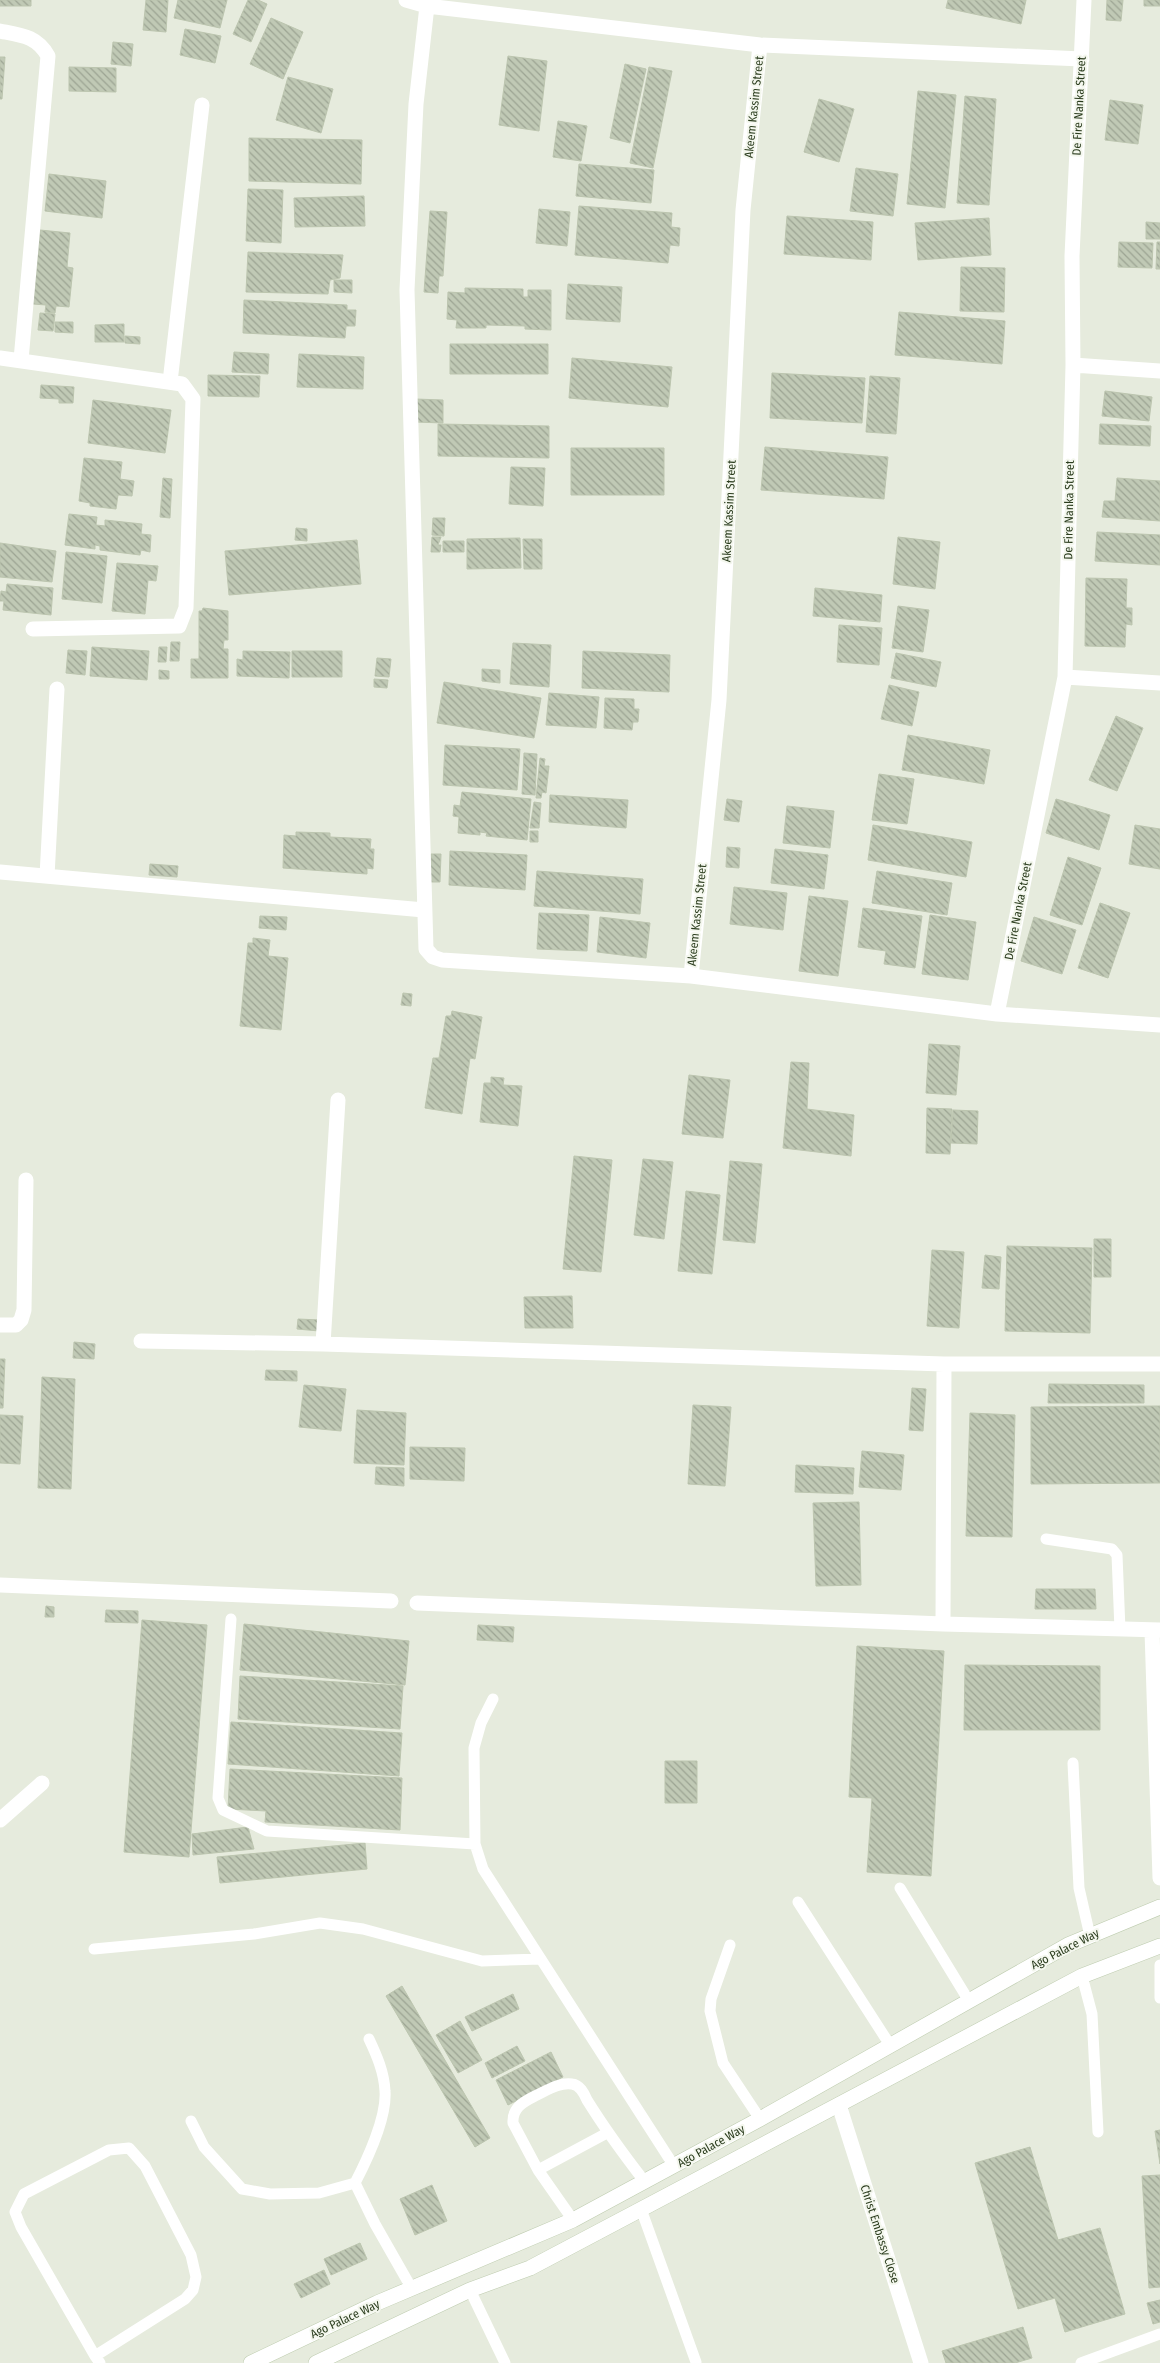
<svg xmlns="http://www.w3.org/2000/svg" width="1160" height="2363" font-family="'Fira Sans Condensed',sans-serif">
  <defs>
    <pattern id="building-back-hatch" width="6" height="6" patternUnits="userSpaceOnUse" patternTransform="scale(1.25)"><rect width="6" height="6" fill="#c0c9b5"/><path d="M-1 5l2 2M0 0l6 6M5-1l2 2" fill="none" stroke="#9ca493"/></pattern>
  </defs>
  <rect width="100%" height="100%" fill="#e6ebdd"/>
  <!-- building -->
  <path fill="url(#building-back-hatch)" stroke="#bcc5af" d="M 0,0 L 31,0 L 31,6 L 0,6 Z
    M 146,0 L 168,0 L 166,32 L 143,30 Z
    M 178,0 L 227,0 L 220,28 L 174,18 Z
    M 248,0 L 258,0 L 267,4 L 251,42 L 233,34 Z
    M 948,0 L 1026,0 L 1021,24 L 946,8 Z
    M 1107,0 L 1123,0 L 1121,21 L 1106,20 Z
    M 1144,0 L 1160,0 L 1160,6 L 1144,6 Z
    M 271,18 L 303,32 L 283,79 L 250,64 Z
    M 185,29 L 221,36 L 215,63 L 180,55 Z
    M 113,42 L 133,44 L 131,66 L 111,64 Z
    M 508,56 L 547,61 L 539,131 L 499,125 Z
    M 0,57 L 5,57 L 2,99 L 0,99 Z
    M 625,64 L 646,69 L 630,143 L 610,138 Z
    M 69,67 L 116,68 L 116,92 L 69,91 Z
    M 649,67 L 672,71 L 653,168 L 630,163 Z
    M 288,77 L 333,89 L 321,133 L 276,120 Z
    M 918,91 L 956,95 L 945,208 L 907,204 Z
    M 965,96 L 996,99 L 989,205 L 957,203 Z
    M 819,99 L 854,109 L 839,162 L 804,152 Z
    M 1110,100 L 1143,105 L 1138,144 L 1105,140 Z
    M 558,121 L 587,126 L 581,161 L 553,157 Z
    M 249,138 L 362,140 L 361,184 L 249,181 Z
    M 579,164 L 654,170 L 651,203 L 576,196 Z
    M 856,168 L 898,174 L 893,216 L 850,211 Z
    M 49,174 L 106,181 L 102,218 L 45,211 Z
    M 248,189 L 283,190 L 281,243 L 246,241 Z
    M 364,196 L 365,226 L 295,227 L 294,198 Z
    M 579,206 L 672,213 L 671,227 L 680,228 L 679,246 L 670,245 L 668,263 L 575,255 Z
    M 539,209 L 570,212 L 567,246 L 536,243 Z
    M 430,211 L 447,212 L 443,276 L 439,276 L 438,293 L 424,292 Z
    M 787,216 L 873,222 L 871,260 L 784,254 Z
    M 989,218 L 991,255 L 918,260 L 915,223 Z
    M 1146,222 L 1160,223 L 1160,239 L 1146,239 Z
    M 40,230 L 70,233 L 67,267 L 73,268 L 69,307 L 56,306 L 55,313 L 45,312 L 46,305 L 33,304 Z
    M 1119,242 L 1153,243 L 1152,268 L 1118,267 Z
    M 1157,242 L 1160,242 L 1160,269 L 1156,269 Z
    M 248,252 L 343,255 L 340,278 L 330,280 L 328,294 L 246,292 Z
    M 961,267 L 1005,268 L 1004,312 L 960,311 Z
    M 334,280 L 352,280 L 352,293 L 334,292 Z
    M 568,284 L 622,287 L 620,322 L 566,319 Z
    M 465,288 L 523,289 L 523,297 L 528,297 L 528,290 L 551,290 L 551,330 L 525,329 L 525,326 L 486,325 L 486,328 L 456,328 L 457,320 L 447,319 L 448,292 L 465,293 Z
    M 244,300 L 347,305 L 347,310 L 356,310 L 355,326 L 346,326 L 345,338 L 243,333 Z
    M 899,312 L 1005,321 L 1002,364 L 895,355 Z
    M 40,313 L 55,314 L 53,331 L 38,330 Z
    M 55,322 L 73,322 L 73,333 L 55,332 Z
    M 124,324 L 124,342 L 95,342 L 95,325 Z
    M 125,336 L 140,337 L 140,344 L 125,343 Z
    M 450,344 L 548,344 L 548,374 L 450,374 Z
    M 234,352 L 269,354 L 268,374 L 232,372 Z
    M 299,354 L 364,357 L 363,389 L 297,387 Z
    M 572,358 L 672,367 L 668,407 L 569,398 Z
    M 772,373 L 865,378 L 862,423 L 770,418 Z
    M 208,375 L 260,376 L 259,397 L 208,396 Z
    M 870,376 L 900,378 L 896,434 L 866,432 Z
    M 41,385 L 74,387 L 73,403 L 59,403 L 59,399 L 40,398 Z
    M 1105,391 L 1152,397 L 1149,421 L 1102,416 Z
    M 415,399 L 443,400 L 443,423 L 415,422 Z
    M 93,400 L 171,410 L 165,453 L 88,443 Z
    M 438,424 L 549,426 L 549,458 L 438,456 Z
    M 1100,424 L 1151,426 L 1150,446 L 1099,444 Z
    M 765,447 L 888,457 L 884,499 L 761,490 Z
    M 571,448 L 664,448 L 664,495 L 571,495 Z
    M 84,458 L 122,462 L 120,479 L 134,481 L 132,496 L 118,495 L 116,509 L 90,506 L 90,503 L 79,501 Z
    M 511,467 L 545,468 L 543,506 L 509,504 Z
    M 163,478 L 172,479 L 170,518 L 160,517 Z
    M 1117,478 L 1160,481 L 1160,521 L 1102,517 L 1104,501 L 1115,501 Z
    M 69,514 L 97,517 L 96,525 L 105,526 L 105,520 L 142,524 L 141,534 L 151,535 L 150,552 L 141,550 L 140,555 L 100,550 L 100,546 L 95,545 L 95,549 L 65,545 Z
    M 433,518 L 445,518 L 444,536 L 432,535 Z
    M 296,528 L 307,529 L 307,541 L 295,540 Z
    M 1097,532 L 1160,535 L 1160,565 L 1095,561 Z
    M 432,537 L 441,537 L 438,545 L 441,545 L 440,552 L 431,552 Z
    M 898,537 L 940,542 L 935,589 L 893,584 Z
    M 520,538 L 521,568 L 467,569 L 467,539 Z
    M 523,539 L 542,539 L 542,569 L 524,569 Z
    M 357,540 L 361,584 L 229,595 L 225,551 Z
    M 443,541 L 464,541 L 464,552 L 443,552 Z
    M 0,543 L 56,551 L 52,582 L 0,577 Z
    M 66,552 L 107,556 L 102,603 L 62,599 Z
    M 117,563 L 158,566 L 156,581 L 148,580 L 145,614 L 112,611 Z
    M 1086,578 L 1127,579 L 1126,608 L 1132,608 L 1132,625 L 1126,624 L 1125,647 L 1085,646 Z
    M 7,584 L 53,588 L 51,615 L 3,610 L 4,601 L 0,601 L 1,591 L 6,592 Z
    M 815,588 L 882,595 L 880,622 L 813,616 Z
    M 898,606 L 929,610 L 923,652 L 892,648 Z
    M 203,608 L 228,611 L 228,640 L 224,640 L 223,649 L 228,649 L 228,678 L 191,678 L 191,659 L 199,659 L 199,611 L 202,611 Z
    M 839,625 L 882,628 L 879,665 L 837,662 Z
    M 171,642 L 180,642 L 179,661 L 170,661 Z
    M 513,643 L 551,645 L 549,687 L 510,684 Z
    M 92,647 L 149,651 L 147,680 L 90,676 Z
    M 159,647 L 167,647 L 166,662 L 158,662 Z
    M 68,650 L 87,651 L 85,675 L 66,673 Z
    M 243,651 L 290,652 L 289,678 L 237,676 L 237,659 L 243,660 Z
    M 292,651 L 342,651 L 342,677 L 292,677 Z
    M 583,651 L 670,655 L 669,692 L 582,688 Z
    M 896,653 L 941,662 L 936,687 L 891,678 Z
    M 377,658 L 391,659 L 389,677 L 375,676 Z
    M 482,669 L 500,670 L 500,683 L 482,681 Z
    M 159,670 L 169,671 L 169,679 L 159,679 Z
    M 374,679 L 388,680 L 387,688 L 374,687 Z
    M 444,682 L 541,698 L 534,738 L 437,723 Z
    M 889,685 L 919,692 L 912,726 L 881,719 Z
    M 549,693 L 599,697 L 596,728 L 546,725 Z
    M 605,698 L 634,699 L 634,709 L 639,709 L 638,722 L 633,722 L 632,730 L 604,728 Z
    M 1116,716 L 1143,728 L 1117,791 L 1089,780 Z
    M 908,735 L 990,750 L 984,784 L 902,770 Z
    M 445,745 L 520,749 L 517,790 L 443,785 Z
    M 524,753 L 537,754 L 535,795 L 522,794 Z
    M 540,758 L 545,759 L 544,766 L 549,766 L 546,793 L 542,792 L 541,798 L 536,798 Z
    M 879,774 L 914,779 L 907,824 L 872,820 Z
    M 462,792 L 531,799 L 527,840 L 486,836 L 487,833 L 480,832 L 480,835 L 458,833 L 459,817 L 453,816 L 454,805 L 460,806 Z
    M 550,795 L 628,800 L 626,828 L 549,822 Z
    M 727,799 L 742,801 L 739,822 L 724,820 Z
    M 1056,799 L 1110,815 L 1099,850 L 1046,833 Z
    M 534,802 L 541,803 L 539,828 L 530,828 Z
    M 787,806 L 834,811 L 830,848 L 783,843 Z
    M 873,825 L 972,842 L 966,877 L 868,860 Z
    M 1135,825 L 1160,829 L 1160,869 L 1129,864 Z
    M 530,831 L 538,831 L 538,842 L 530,842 Z
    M 296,832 L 330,833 L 330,837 L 371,839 L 370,849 L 374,849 L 373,869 L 367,868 L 367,874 L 283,868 L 284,835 L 296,836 Z
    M 727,847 L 740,848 L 739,868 L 726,867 Z
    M 775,849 L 828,855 L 824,889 L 771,883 Z
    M 450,851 L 527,855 L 525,890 L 449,885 Z
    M 431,854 L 441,854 L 440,882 L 430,882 Z
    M 1068,857 L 1101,868 L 1082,925 L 1050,915 Z
    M 150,864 L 178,866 L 177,877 L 149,875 Z
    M 537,871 L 643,879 L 640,914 L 534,906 Z
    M 877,871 L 952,883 L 947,915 L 872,903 Z
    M 734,887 L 787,893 L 783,930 L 730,924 Z
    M 809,896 L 848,901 L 838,976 L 799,971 Z
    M 1100,903 L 1130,913 L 1108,978 L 1078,968 Z
    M 863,908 L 922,916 L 915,968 L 884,964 L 886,951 L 858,947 Z
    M 539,913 L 589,915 L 587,951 L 537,949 Z
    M 930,915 L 976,922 L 968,980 L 922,974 Z
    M 260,916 L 287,917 L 286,930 L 259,928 Z
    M 600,917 L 650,923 L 646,958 L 597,952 Z
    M 1034,917 L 1076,930 L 1062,974 L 1021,961 Z
    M 253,938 L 270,940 L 268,956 L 288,958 L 281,1030 L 240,1026 L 248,943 L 253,943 Z
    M 403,993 L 412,994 L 411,1006 L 401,1005 Z
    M 452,1011 L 482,1017 L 475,1059 L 470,1058 L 462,1114 L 425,1108 L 433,1058 L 439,1058 L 446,1016 L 451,1016 Z
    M 929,1044 L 960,1046 L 956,1095 L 926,1093 Z
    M 791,1062 L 809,1063 L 807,1109 L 854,1115 L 851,1156 L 783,1148 Z
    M 689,1075 L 730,1080 L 723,1138 L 682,1134 Z
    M 491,1077 L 504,1078 L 503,1085 L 522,1086 L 518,1126 L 480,1122 L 484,1083 L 491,1083 Z
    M 927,1108 L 952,1109 L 950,1154 L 926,1153 Z
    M 953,1110 L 978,1111 L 977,1144 L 951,1143 Z
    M 574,1156 L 612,1160 L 601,1272 L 563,1269 Z
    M 643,1159 L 673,1162 L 664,1239 L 634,1235 Z
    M 730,1161 L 762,1164 L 755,1243 L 723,1240 Z
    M 686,1191 L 720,1195 L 712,1274 L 678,1271 Z
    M 1094,1239 L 1111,1239 L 1111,1277 L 1094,1277 Z
    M 1007,1246 L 1092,1248 L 1090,1333 L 1005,1331 Z
    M 932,1250 L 964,1252 L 959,1328 L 927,1326 Z
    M 985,1255 L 1001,1257 L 999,1289 L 982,1288 Z
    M 572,1296 L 573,1328 L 525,1328 L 524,1297 Z
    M 298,1319 L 320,1320 L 319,1331 L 297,1329 Z
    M 74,1342 L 95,1344 L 94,1359 L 73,1358 Z
    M 0,1359 L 5,1359 L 3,1408 L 0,1408 Z
    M 266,1370 L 297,1371 L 297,1381 L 265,1380 Z
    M 42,1377 L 75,1379 L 71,1489 L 38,1488 Z
    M 1049,1384 L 1144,1385 L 1144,1403 L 1048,1403 Z
    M 304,1385 L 346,1389 L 341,1431 L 299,1427 Z
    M 912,1388 L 926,1389 L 923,1431 L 909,1430 Z
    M 693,1405 L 731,1407 L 725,1486 L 688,1484 Z
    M 1160,1406 L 1160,1483 L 1031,1484 L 1031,1407 Z
    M 357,1410 L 406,1413 L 404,1465 L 354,1463 Z
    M 970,1413 L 1015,1415 L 1012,1537 L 966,1536 Z
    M 0,1415 L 23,1416 L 20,1464 L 0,1463 Z
    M 410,1447 L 465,1448 L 464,1481 L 410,1479 Z
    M 862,1451 L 904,1455 L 901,1490 L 859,1487 Z
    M 796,1465 L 854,1468 L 853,1494 L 795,1492 Z
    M 376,1467 L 404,1468 L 404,1486 L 375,1484 Z
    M 859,1502 L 861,1585 L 816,1586 L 813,1503 Z
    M 1036,1589 L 1095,1589 L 1096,1609 L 1035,1609 Z
    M 46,1606 L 54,1607 L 54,1617 L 45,1617 Z
    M 106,1610 L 138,1611 L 138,1623 L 105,1622 Z
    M 142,1620 L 207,1625 L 189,1857 L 124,1852 Z
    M 244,1624 L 409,1641 L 405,1685 L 240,1670 Z
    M 478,1625 L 514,1627 L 513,1642 L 477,1640 Z
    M 857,1646 L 944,1651 L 931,1876 L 867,1872 L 872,1798 L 849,1797 Z
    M 965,1665 L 1100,1666 L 1100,1730 L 964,1730 Z
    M 240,1676 L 403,1686 L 400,1729 L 238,1719 Z
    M 231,1722 L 402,1733 L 399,1776 L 228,1764 Z
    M 665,1761 L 697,1761 L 697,1803 L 665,1803 Z
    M 230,1769 L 402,1778 L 400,1830 L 265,1822 L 266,1811 L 228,1809 Z
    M 248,1827 L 254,1849 L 193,1855 L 192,1834 Z
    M 365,1843 L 367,1869 L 220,1883 L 217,1857 Z
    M 402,1986 L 490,2138 L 475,2147 L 386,1996 Z
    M 513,1994 L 519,2009 L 472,2031 L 465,2017 Z
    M 460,2021 L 482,2060 L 458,2073 L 436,2035 Z
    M 517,2046 L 525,2061 L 492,2078 L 485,2063 Z
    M 551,2052 L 563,2077 L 508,2105 L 496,2080 Z
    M 1160,2130 L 1160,2164 L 1155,2131 Z
    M 1030,2147 L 1058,2240 L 1100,2228 L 1125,2314 L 1065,2332 L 1055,2298 L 1018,2309 L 975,2163 Z
    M 1160,2175 L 1160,2287 L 1149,2288 L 1142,2176 Z
    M 432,2185 L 447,2221 L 415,2235 L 400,2199 Z
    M 360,2243 L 367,2259 L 331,2275 L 324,2259 Z
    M 324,2270 L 330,2284 L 301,2298 L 294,2284 Z
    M 1160,2300 L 1160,2322 L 1153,2324 L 1147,2303 Z
    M 1023,2327 L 1032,2358 L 1015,2363 L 946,2363 L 942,2351 Z"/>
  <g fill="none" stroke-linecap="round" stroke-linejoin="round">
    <defs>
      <path id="secondary" d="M 251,2363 L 377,2303 L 573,2220 L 760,2119 L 1068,1945 L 1160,1907
        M 316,2363 L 470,2290 L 530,2268 L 1082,1976 L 1160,1946"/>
    </defs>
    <!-- secondary casing -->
    <use href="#secondary" stroke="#beccaf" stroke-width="16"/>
    <!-- service -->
    <path stroke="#fff" stroke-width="11" d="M 1046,1539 L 1112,1549 L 1117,1555 L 1120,1630
      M 231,1619 L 218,1798 L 223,1810 L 267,1831 L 475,1844
      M 493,1699 L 481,1723 L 474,1748 L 475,1844 L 483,1869 L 674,2166
      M 1073,1763 L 1079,1888 L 1090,1936
      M 900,1888 L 969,2001
      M 798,1902 L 890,2045
      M 730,1945 L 711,1999 L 710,2011 L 723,2063 L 760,2119
      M 94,1949 L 254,1934 L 320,1923 L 363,1929 L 482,1961 L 541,1959
      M 1160,1965 L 1160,1998
      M 1082,1976 L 1092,2014 L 1098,2132
      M 191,2121 L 204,2147 L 242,2189 L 270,2194 L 319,2193 L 355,2183 C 367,2160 387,2117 385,2091 C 384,2072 377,2056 369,2039
      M 538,2170 L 607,2133
      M 355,2183 L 375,2224 L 412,2289
      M 641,2209 L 696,2362
      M 573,2220 L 538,2170 L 513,2123 C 512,2108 523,2102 535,2096 C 546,2091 559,2082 572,2084 C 580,2085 584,2093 587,2100 C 605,2129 624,2155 645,2182
      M 470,2290 L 505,2363
      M 95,2356 L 185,2299 L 193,2290 L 196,2277 L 191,2255 L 145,2166 L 129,2148 L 109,2150 L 24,2194 L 15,2212 L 21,2227 L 95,2356 L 100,2363
      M 1081,2363 L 1160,2334"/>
    <!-- minor -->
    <path stroke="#fff" stroke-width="15" d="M 406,0 L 427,6
      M 0,31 C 21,35 37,36 48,56 L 21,360
      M 1082,59 L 760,45 L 427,6 L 416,104 L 407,290 L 426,949 L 433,957 L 442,960 L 691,976 L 997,1014 L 1160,1025
      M 0,358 L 182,384 L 193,399 L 186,608 L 179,626 L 33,629
      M 1073,365 L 1160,371
      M 170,382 L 202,105
      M 1065,677 L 1160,683
      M 0,872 L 424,910
      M 47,876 L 57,689
      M 691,976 L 719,700 L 743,210 L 760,45
      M 997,1014 L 1065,677 L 1073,365 L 1072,256 L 1084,0
      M 0,1325 L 16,1325 L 21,1320 L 24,1310 L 26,1180
      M 141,1341 L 323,1344 L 944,1364 L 1160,1364
      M 323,1344 L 338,1100
      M 0,1585 L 391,1601
      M 417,1603 L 943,1624 L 1160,1630
      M 943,1624 L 944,1364
      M 1152,1631 L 1160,1878
      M 0,1820 L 42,1783
      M 839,2105 L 921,2363"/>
    <!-- secondary -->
    <use href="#secondary" stroke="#fff" stroke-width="15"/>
  </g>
  <g text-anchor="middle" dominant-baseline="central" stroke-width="4" stroke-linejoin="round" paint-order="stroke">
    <!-- street labels -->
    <g font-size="12" fill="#2a3c1d" stroke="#f4f7ee">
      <text transform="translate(1079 106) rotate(-87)">De Fire Nanka Street</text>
      <text transform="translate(754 107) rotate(-84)">Akeem Kassim Street</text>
      <text transform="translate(1069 510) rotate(-89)">De Fire Nanka Street</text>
      <text transform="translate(729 511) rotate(-87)">Akeem Kassim Street</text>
      <text transform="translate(1018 911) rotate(-79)">De Fire Nanka Street</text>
      <text transform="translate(697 915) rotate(-84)">Akeem Kassim Street</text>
      <text transform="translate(1065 1949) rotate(-27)">Ago Palace Way</text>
      <text transform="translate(711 2146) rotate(-29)">Ago Palace Way</text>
      <text transform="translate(880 2234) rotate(72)">Christ Embassy Close</text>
      <text transform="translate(345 2319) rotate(-25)">Ago Palace Way</text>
    </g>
  </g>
</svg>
